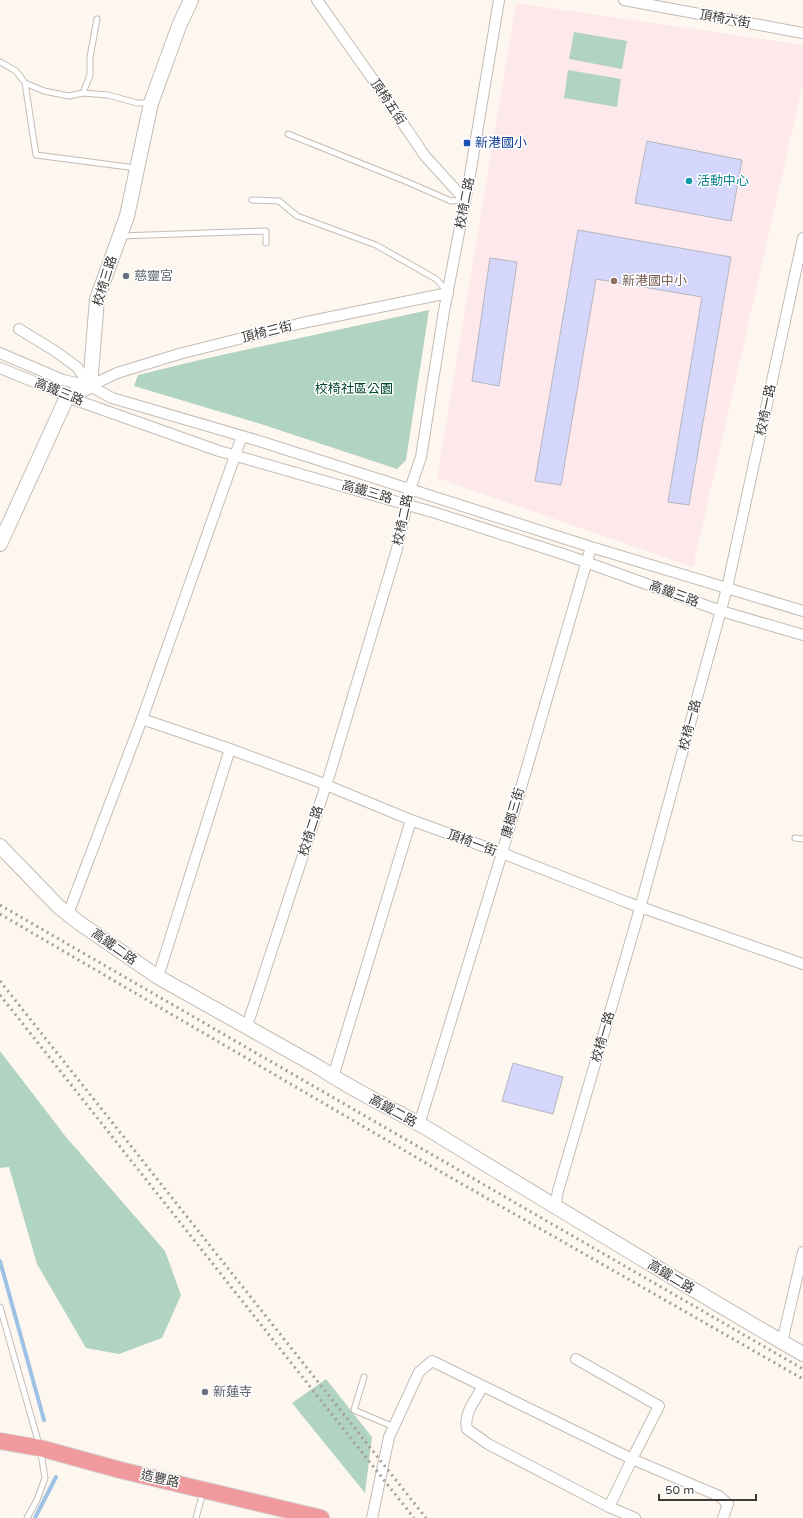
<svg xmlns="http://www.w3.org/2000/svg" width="803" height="1518" font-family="'Varela Round','Noto Sans TC',sans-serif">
  <rect width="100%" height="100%" fill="#fef7f0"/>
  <!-- education -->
  <path fill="#fde8ec" d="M 516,3 L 803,45 L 803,84 L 693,567 L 437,478 Z"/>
  <!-- green -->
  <path fill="#b1d3c2" d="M 574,32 L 627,41 L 622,69 L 569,59 Z
    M 568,70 L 621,79 L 617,107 L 564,98 Z
    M 429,310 L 406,460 L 397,469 L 261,424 L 134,386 L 138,375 L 208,358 Z
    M 0,1051 L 66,1137 L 165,1251 L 181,1295 L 162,1338 L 119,1354 L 86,1348 L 37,1264 L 9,1167 L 0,1168 Z
    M 326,1379 L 372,1437 L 365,1493 L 292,1403 Z"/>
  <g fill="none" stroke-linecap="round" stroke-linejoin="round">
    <!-- stream -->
    <path stroke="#9ec2e6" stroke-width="4" d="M 0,1261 L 44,1420
      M 35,1518 L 56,1477"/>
  </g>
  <!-- building -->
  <path fill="#d4d6fc" stroke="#b5b6be" d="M 647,141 L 742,160 L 731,221 L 635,203 Z
    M 578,230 L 731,257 L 689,505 L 668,502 L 702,297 L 596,279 L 561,485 L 535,481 Z
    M 490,258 L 517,262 L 499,386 L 472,381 Z
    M 513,1063 L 563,1077 L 553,1114 L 502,1101 Z"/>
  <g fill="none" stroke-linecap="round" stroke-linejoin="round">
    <defs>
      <path id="lane" d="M 0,62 L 16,71 L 25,83 L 44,91 L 69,96 L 83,93 L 108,95 L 137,103 L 149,103
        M 25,83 L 36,155 L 136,168
        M 83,93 L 90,75 L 90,57 L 97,19
        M 288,134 L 405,181 L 451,201 L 464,200
        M 252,200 L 279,201 L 297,216 L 376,245 L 436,279 L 448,292
        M 120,236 L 266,231 L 266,243
        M 795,838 L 803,839
        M 0,1307 L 40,1448 L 45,1478 L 37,1500 L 27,1518
        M 364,1377 L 354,1410 L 394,1427
        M 196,1518 L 203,1492"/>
      <path id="street" d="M 317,0 L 379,88 L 425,156 L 465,200
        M 624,0 L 803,33
        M 19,329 L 55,351 L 77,367 L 90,386 L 117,373 L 179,354 L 302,323 L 448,293
        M 0,353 L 63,380 L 90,386 L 112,398 L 259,441 L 591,547 L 803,611
        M 0,368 L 54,390 L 67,397 L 219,451 L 436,513 L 569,556 L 721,611 L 803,635
        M 142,719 L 230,749 L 314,780 L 411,820 L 502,853 L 626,902 L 803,964
        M 68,914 L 142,719 L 242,436
        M 158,977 L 230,749
        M 247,1026 L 330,773 L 397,549 L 410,489 L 421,457 L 444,311 L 470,175 L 499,0
        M 333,1077 L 411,820
        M 419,1125 L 502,853 L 591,547
        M 555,1207 L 558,1191 L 637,919 L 727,588 L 803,238
        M 782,1342 L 803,1252
        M 576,1359 L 659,1406 L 632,1459 L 609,1507
        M 483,1386 C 476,1399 463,1414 467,1429 L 488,1444 L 609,1507 L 635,1518
        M 372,1518 L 389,1437 L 419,1372 L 432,1361 L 632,1459 L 719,1496 L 728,1504 L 723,1518"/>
      <path id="secondary" d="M 0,544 L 67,397 L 90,386 L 97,299 L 127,216 L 151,103 L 179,26 L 191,0
        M 0,846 L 59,907 L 78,922 L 158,977 L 320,1068 C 358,1094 399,1111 438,1135 C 559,1209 680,1283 803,1354"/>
      <path id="primary" d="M 0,1441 L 40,1448 L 120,1470 L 321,1518"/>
    </defs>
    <!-- lane casing -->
    <use href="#lane" stroke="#c3bcb6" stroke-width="7"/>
    <!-- street casing -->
    <use href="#street" stroke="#c3bcb6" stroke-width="12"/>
    <!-- secondary casing -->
    <use href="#secondary" stroke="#c3bcb6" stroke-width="16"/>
    <!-- primary casing -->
    <use href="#primary" stroke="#d4d4d3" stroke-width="18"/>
    <!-- lane -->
    <use href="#lane" stroke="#fff" stroke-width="5"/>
    <!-- street -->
    <use href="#street" stroke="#fff" stroke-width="10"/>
    <!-- secondary -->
    <use href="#secondary" stroke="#fff" stroke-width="14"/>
    <!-- primary -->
    <use href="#primary" stroke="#f19a9d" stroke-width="16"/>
    <!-- rail -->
    <path stroke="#a29e99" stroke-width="3" stroke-dasharray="2 4" stroke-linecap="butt" d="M 0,905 L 803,1369
      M 0,914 L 448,1176 L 803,1379
      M 0,981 L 426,1518
      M 0,995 L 414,1518"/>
  </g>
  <!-- markers -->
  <rect fill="#1a4fb4" stroke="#fff" stroke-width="1.5" x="463" y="139" width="8" height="8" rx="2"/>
  <circle fill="#0f9aa8" stroke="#fff" stroke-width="1.5" cx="689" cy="181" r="4"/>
  <g fill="#6b7280" stroke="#fff" stroke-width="1.5">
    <circle cx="126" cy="276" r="4"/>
    <circle cx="205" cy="1392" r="4"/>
  </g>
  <circle fill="#8d6e63" stroke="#fff" stroke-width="1.5" cx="614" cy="281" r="4"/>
  <g text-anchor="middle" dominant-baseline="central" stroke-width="3" stroke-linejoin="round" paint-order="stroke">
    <!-- street labels -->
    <g font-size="13" fill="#3d3b38" stroke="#fff">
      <text transform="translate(725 19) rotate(10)">頂椅六街</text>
      <text transform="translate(388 102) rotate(56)">頂椅五街</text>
      <text transform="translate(465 203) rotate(-79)">校椅二路</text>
      <text transform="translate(105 281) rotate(-73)">校椅三路</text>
      <text transform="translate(267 332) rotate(-14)">頂椅三街</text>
      <text transform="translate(59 392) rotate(22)">高鐵三路</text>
      <text transform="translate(766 410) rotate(-78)">校椅一路</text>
      <text transform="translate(367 492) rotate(16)">高鐵三路</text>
      <text transform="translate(403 520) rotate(-78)">校椅二路</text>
      <text transform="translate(674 594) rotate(20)">高鐵三路</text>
      <text transform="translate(690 725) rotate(-75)">校椅一路</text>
      <text transform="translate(513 813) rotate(-74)">康榔三街</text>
      <text transform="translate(311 831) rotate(-72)">校椅二路</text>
      <text transform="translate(472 843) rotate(20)">頂椅一街</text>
      <text transform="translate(114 947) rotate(35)">高鐵二路</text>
      <text transform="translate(603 1037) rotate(-74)">校椅一路</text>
      <text transform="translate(393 1111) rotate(29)">高鐵二路</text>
      <text transform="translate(671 1277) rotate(31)">高鐵二路</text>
      <text transform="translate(160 1479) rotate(13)">造豐路</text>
    </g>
    <!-- transit labels -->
    <g font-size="13" fill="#164399" stroke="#fff" text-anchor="start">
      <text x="475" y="143">新港國小</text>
    </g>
    <!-- culture labels -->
    <g font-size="13" fill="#0d838f" stroke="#fff" text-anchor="start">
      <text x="697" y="181">活動中心</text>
    </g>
    <!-- worship labels -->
    <g font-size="13" fill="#5b616d" stroke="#fff" text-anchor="start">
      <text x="134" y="276">慈靈宮</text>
      <text x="213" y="1392">新蓮寺</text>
    </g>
    <!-- education labels -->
    <g font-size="13" fill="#785e54" stroke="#fff" text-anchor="start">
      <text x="622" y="281">新港國中小</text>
    </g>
    <!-- park labels -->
    <g font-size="13" fill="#014830" stroke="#fff">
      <text x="354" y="389">校椅社區公園</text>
    </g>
  </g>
  <!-- scale -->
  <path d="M659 1494v6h97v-6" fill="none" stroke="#3d3b38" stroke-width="2"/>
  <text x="665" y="1494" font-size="12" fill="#3d3b38" stroke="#ffffff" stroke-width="3" paint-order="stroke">50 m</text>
</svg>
